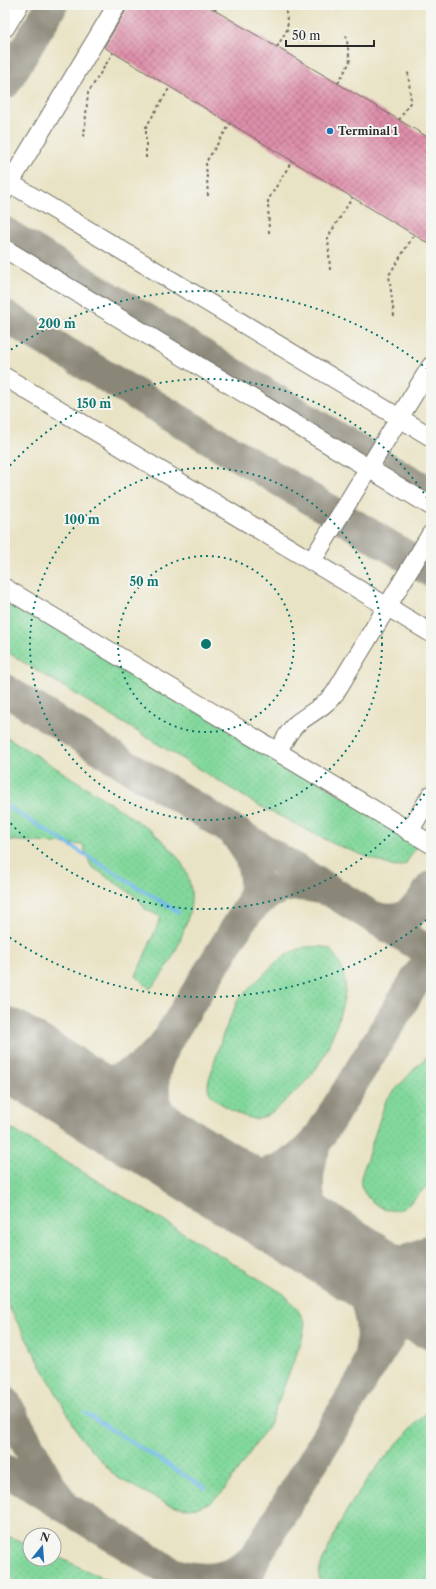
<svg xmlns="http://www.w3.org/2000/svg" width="436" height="1589" font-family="'Libre Caslon Text',serif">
  <defs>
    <pattern id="grass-dots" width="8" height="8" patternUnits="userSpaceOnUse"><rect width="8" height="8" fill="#82d89c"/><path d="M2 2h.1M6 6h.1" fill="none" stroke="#70ba87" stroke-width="1.8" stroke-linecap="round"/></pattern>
    <pattern id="building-cross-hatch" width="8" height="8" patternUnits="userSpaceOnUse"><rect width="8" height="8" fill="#de8faa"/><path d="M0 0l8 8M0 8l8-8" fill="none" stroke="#b4758b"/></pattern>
  </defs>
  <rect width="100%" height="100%" fill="#f6f6f2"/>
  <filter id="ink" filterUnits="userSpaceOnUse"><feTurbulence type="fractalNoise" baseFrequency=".025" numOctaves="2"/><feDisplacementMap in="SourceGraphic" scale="8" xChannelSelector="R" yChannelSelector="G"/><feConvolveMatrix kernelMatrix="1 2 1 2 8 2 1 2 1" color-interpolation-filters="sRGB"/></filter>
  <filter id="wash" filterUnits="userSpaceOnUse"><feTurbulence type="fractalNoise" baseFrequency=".012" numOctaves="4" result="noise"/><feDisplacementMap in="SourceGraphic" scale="16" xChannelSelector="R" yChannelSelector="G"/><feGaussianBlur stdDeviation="0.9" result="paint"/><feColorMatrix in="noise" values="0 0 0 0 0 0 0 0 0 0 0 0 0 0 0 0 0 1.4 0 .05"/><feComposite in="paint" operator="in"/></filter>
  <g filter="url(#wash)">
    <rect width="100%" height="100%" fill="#e9e3c5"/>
    <!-- grass -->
    <path fill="url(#grass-dots)" stroke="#568264" d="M 5,593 L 419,842 L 405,865 L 397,867 L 391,866 L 334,844 L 258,805 L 5,651 Z
      M 5,736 C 39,757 74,779 107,801 C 144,826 200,855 190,909 C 189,916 186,923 184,929 C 175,955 168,969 150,989 L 136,976 L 161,917 L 145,909 L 139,899 L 91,866 L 83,845 L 5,840 Z
      M 305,947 C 312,947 322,945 329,949 C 332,951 336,957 338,961 C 343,970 346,980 345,990 C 344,1009 328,1051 317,1067 C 306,1084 289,1097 274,1111 C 269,1114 264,1118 257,1119 C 246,1120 218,1104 211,1095 C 208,1091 208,1087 208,1083 L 222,1037 L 238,1000 L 277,961 L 291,952 Z
      M 431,1053 L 431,1182 C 423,1189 410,1205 401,1209 C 384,1216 357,1195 361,1177 L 386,1100 L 419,1064 Z
      M 5,1125 L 284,1294 L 298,1310 L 305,1323 L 302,1340 L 269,1425 L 222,1493 L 210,1502 L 199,1507 L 185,1508 L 167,1504 L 116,1477 L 81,1438 L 5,1300 Z
      M 431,1408 L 431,1584 L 320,1584 C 317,1572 322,1562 327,1552 C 348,1496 389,1450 431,1408 Z
      M 5,1535 L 30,1545 L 30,1559 L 54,1559 L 54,1555 L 115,1584 L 5,1584 Z"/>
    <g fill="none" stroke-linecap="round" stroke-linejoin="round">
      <!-- stream -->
      <path stroke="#76bbed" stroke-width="3.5" d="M 5,805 L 178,912
        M 85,1413 L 205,1488"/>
      <!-- taxiway -->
      <path stroke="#8a8778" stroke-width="32" d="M 5,83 L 52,5
        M 5,233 L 373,460 L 431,493
        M 5,316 L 431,571
        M 5,690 L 431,953
        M 243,917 C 268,888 288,878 326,890
        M 374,917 C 404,927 417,910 431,887
        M 163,1047 C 160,1056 155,1066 154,1076 C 152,1093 157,1112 164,1126 C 194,1190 272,1192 316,1142 L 420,973 L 431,963
        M 40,1069 L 76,1082 L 91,1084 L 107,1082 L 121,1078 L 140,1068 L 163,1047 L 243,917 C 246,912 250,906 252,901 C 260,877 251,848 233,832
        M 316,1142 C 307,1167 304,1192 314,1217 C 321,1232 332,1241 341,1254 C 365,1290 380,1323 367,1366
        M 341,1254 C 373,1264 401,1267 431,1250
        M 5,1402 L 52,1489 L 62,1502
        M 5,1470 L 190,1584
        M 172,1573 C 202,1583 232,1581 255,1557
        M 247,1584 L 249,1572 L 255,1557 L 365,1375 L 431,1271"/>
      <!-- runway -->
      <path stroke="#8a8778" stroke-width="79" d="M 5,1047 L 431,1309"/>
    </g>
    <g id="blocks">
      <!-- building -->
      <path fill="url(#building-cross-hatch)" d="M 127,5 L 206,5 L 431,139 L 431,245 L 104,47 L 126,10 Z"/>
    </g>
  </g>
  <g filter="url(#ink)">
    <use href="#blocks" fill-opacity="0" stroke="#6e6b61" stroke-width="1"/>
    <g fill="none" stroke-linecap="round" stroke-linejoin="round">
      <defs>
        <path id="minor" d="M 5,28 L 19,5
          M 10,183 L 431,437
          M 5,191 L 117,5
          M 5,249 L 431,506
          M 5,377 L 431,633
          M 312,561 L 431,366
          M 5,588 L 431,844
          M 277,752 C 283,743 288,733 295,725 C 308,714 325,707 335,693 L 431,534
          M 409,832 L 431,795"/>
      </defs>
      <!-- minor casing -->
      <use href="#minor" stroke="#6e6b61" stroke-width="20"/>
      <!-- path -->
      <path stroke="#6e6b61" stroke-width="2" stroke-dasharray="3 3" stroke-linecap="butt" d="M 215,10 L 218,5
        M 277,47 L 288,28 L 285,5
        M 338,83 L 350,62 L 346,34
        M 399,120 L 411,101 L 408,72
        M 84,137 L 88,93 L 113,53
        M 146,158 L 146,127 L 170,87
        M 208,196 L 206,162 L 230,124
        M 269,233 L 268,200 L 292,161
        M 330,270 L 328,237 L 352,198
        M 394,316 L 389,275 L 414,235"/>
      <!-- minor -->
      <use href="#minor" stroke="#fff" stroke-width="18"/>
    </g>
  </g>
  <!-- distance rings -->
  <g fill="none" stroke="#0f766e" stroke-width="2" stroke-dasharray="2 4">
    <circle cx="206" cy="644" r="88"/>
    <circle cx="206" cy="644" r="176"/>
    <path d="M431 784A265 265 0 0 1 6 818M6 470A265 265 0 0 1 431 504"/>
    <path d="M431 916A353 353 0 0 1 6 935M6 353A353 353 0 0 1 431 372"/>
  </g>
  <!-- markers -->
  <circle fill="#1f6fb2" stroke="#f6f6f2" stroke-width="1.5" cx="330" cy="131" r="4"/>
  <g text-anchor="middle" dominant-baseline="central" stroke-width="4" stroke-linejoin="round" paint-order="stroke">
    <!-- poi labels -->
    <g font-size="11" font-weight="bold" fill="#2b2b2b" stroke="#f6f6f2" text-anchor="start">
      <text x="338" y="131">Terminal 1</text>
    </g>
  </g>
  <circle cx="206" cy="644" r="6" fill="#0f766e" stroke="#f6f6f2" stroke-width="2"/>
  <g font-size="12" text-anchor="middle" font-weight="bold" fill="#0f766e" stroke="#f6f6f2" stroke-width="4" stroke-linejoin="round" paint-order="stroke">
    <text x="57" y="328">200 m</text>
    <text x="94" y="408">150 m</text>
    <text x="82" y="524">100 m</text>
    <text x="144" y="586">50 m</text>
  </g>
  <!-- margin -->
  <rect width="436" height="1589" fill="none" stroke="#f6f6f2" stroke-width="20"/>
  <!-- north arrow -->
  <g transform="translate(42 1547) rotate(17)"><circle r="19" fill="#f6f6f2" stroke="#a5a5a2"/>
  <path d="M0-3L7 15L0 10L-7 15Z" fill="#1f6fb2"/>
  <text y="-6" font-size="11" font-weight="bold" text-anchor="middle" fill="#2b2b2b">N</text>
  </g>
  <!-- scale -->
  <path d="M286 40v6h88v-6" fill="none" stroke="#2b2b2b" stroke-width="2"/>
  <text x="292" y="40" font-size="12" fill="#2b2b2b" stroke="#f6f6f2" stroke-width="3" paint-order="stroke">50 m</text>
</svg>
